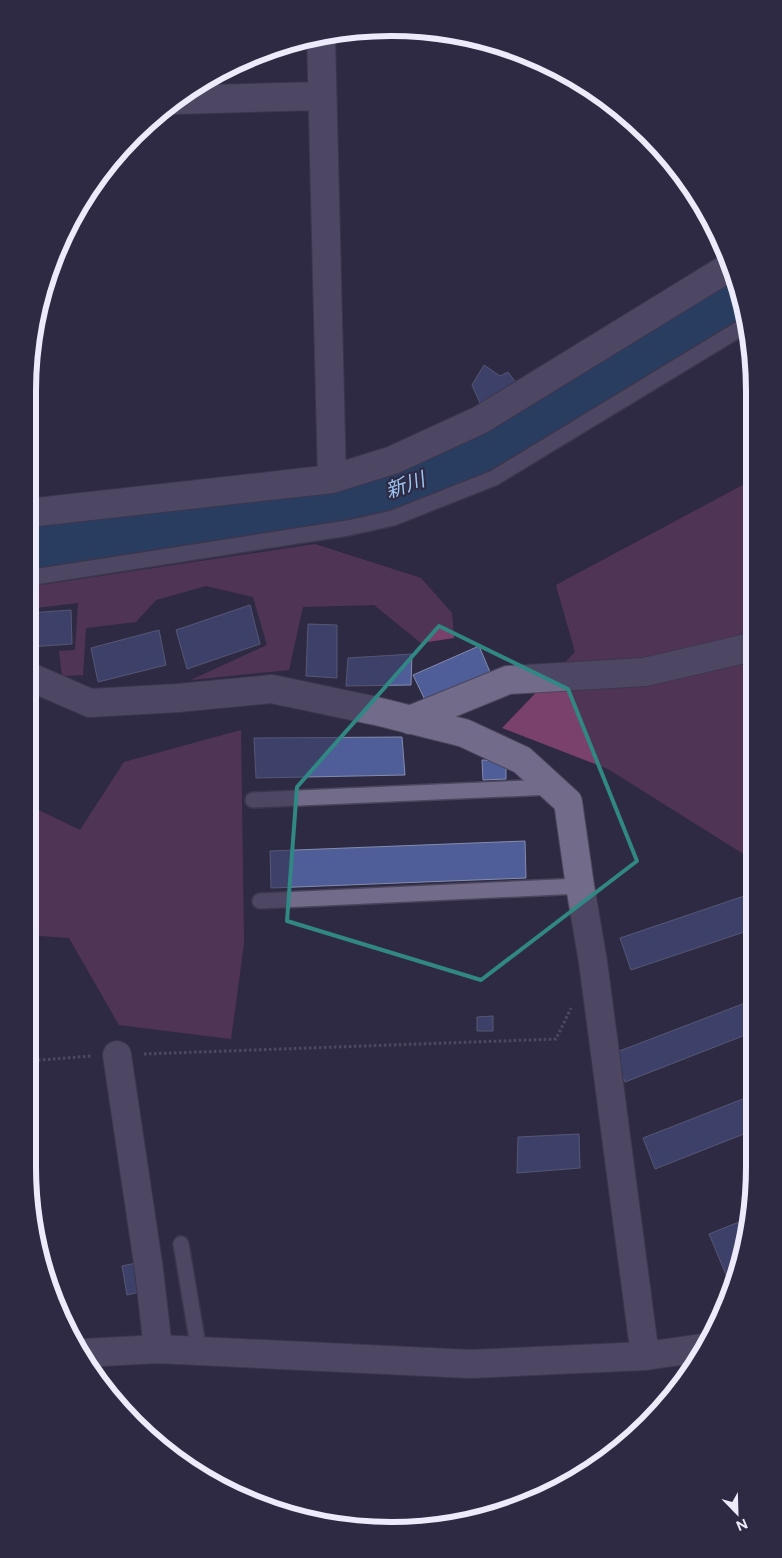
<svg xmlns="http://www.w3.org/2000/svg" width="782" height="1558" font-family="Figtree,'Noto Sans JP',sans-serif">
  <rect width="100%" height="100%" fill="#2f2a44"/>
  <!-- forest -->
  <path fill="#79416c" d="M 752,480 L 753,860 L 608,769 L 502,728 L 575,652 L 556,585 Z
    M 315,544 L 421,578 L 452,613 L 454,638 L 421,643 L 374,605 L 303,607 L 289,670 L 191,680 L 267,645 L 253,597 L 206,586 L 156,600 L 136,622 L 86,628 L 83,675 L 62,676 L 59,651 L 75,650 L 78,603 L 28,609 L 28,587 Z
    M 241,730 L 244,944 L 231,1039 L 119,1025 L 69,938 L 28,935 L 28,805 L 80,830 L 124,762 Z"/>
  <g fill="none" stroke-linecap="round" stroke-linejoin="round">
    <!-- river -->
    <path stroke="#225485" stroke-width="46" d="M 28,547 L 335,509 L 458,467 L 521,433 L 740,299"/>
  </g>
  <!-- building -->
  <path fill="#4f5d99" stroke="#848dab" d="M 484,365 L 500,376 L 508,372 L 517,384 L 481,405 L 472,385 Z
    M 250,605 L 260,644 L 187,669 L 176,630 Z
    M 71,610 L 72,644 L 28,647 L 28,613 Z
    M 308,624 L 337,625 L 337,678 L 306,676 Z
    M 159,630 L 166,665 L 98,682 L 91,648 Z
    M 479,646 L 490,672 L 425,700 L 413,675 Z
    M 412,654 L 411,685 L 346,686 L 348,658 Z
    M 402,737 L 405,775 L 256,778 L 254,738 Z
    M 482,760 L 506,761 L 506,779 L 483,780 Z
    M 525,841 L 526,878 L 271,888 L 270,851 Z
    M 753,893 L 753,929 L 631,970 L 620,938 Z
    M 753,1000 L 753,1032 L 625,1082 L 614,1053 Z
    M 493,1016 L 493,1031 L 477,1031 L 477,1017 Z
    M 753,1095 L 754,1130 L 655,1169 L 643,1138 Z
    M 579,1134 L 580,1168 L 517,1173 L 518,1137 Z
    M 749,1218 L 742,1261 L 732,1289 L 709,1234 Z
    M 141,1262 L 144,1291 L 127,1295 L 122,1266 Z"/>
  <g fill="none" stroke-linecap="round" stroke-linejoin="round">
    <defs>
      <path id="lane" d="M 28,578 L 348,528 L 393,518 L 494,478 L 746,325
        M 253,800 L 551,787
        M 260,901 L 580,886
        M 181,1244 L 199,1351"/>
      <path id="street" d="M 321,36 L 332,479
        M 176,100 L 322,96
        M 28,513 L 332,479 L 393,460 L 480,420 L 731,266
        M 28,676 L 90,703 L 178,698 L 272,689 L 376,711 L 464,733 L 522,760 L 568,802 L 580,886 L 593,962 L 645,1356
        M 410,720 L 508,680 L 645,672 L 752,647
        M 117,1055 L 149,1270 L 158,1349"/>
      <path id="secondary" d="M 84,1353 L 158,1349 L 470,1364 L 645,1356 L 702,1348"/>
    </defs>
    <!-- lane casing -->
    <use href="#lane" stroke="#4b465b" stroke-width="18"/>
    <!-- street casing -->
    <use href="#street" stroke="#4b465b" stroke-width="30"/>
    <!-- secondary casing -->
    <use href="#secondary" stroke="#4b465b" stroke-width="30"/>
    <!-- path -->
    <path stroke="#736e85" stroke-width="3" stroke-dasharray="2.5 2.5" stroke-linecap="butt" d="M 144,1054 L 556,1039 L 571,1008
      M 28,1061 L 91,1056"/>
    <!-- lane -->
    <use href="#lane" stroke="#726c8a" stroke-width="15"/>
    <!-- street -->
    <use href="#street" stroke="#726c8a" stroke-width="28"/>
    <!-- secondary -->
    <use href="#secondary" stroke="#726c8a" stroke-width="28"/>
  </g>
  <!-- marked area -->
  <path d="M0 0H782V1558H0ZM 439,626 L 568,689 L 637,861 L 481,980 L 287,921 L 297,787 Z" fill="#2f2a44" fill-opacity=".55" fill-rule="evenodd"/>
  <path fill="none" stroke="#308783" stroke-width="4" stroke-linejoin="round" d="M 439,626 L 568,689 L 637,861 L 481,980 L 287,921 L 297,787 Z"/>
  <g text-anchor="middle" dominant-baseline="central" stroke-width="4.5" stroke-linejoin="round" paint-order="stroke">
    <!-- water labels -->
    <g font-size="20" font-style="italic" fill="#9cc5f2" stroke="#2f2a44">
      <text transform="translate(405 485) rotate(-19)">新川</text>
    </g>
  </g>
  <!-- crop -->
  <path d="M0 0H782V1558H0ZM391 36H391A355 355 0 0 1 746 391V1167A355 355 0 0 1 391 1522H391A355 355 0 0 1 36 1167V391A355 355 0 0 1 391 36Z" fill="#2f2a44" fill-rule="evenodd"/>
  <path fill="none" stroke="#edeafb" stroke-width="6" d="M391 36H391A355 355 0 0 1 746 391V1167A355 355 0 0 1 391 1522H391A355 355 0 0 1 36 1167V391A355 355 0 0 1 391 36Z"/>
  <!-- north arrow -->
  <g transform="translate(737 1513) rotate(157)" stroke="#2f2a44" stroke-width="4" paint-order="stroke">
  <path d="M0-4L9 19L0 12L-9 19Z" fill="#edeafb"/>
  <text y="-8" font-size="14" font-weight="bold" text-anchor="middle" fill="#edeafb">N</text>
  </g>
</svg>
